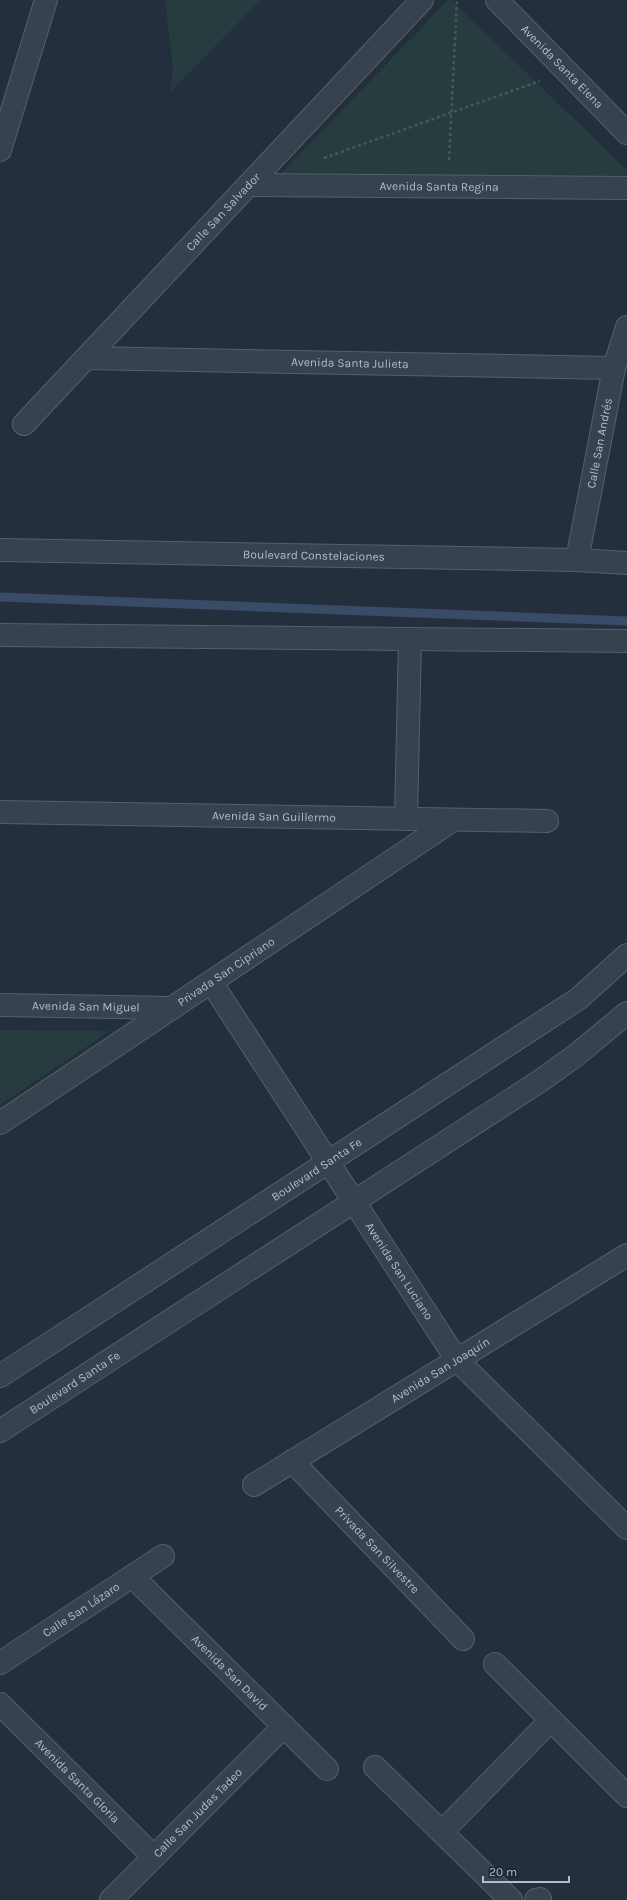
<svg xmlns="http://www.w3.org/2000/svg" width="627" height="1900" font-family="Karla,sans-serif">
  <rect width="100%" height="100%" fill="#242f3e"/>
  <!-- green -->
  <path fill="#263c3f" d="M 165,0 L 261,0 L 170,92 L 173,68 Z
    M 448,0 L 451,0 L 627,170 L 627,176 L 280,175 Z
    M 0,1030 L 110,1031 L 0,1105 Z"/>
  <g fill="none" stroke-linecap="round" stroke-linejoin="round">
    <!-- stream -->
    <path stroke="#394c67" stroke-width="9" d="M 0,597 L 627,621"/>
    <defs>
      <g id="minor">
        <path id="s1" d="M 497,0 L 627,133"/>
        <path d="M 0,150 L 46,0"/>
        <path id="s2" d="M 250,185 L 627,188"/>
        <path id="s3" d="M 86,358 L 614,368"/>
        <path id="s4" d="M 24,424 L 422,0"/>
        <path id="s5" d="M 0,550 L 577,560 L 627,563"/>
        <path id="s6" d="M 577,560 L 614,368 L 627,327"/>
        <path d="M 0,635 L 627,641"/>
        <path id="s7" d="M 0,812 L 547,821"/>
        <path d="M 406,819 L 410,639"/>
        <path id="s8" d="M 211,982 L 457,1360 L 627,1528"/>
        <path id="s9" d="M 0,1005 L 172,1008"/>
        <path id="s10" d="M 0,1123 L 453,820"/>
        <path id="s11" d="M 0,1376 L 578,999 L 627,955"/>
        <path id="s12" d="M 0,1431 L 540,1081 L 575,1056 L 627,1013"/>
        <path id="s13" d="M 292,1461 L 463,1639"/>
        <path id="s14" d="M 254,1485 L 627,1255"/>
        <path id="s15" d="M 133,1577 L 327,1769"/>
        <path id="s16" d="M 0,1663 L 163,1556"/>
        <path d="M 495,1664 L 627,1796"/>
        <path id="s17" d="M 0,1704 L 154,1857"/>
        <path d="M 375,1767 L 511,1900"/>
        <path d="M 442,1832 L 551,1720"/>
        <path id="s18" d="M 111,1900 L 284,1726"/>
        <path d="M 536,1900 L 540,1899"/>
      </g>
    </defs>
    <!-- minor casing -->
    <use href="#minor" stroke="#565f6c" stroke-width="24"/>
    <!-- path -->
    <path stroke="#44595c" stroke-width="2.5" stroke-dasharray="3 3" stroke-linecap="butt" d="M 324,158 L 540,81
      M 449,160 L 457,0"/>
    <!-- minor -->
    <use href="#minor" stroke="#38414e" stroke-width="22"/>
  </g>
  <g text-anchor="middle" dominant-baseline="central" stroke-width="3" stroke-linejoin="round" paint-order="stroke">
    <!-- street labels -->
    <g font-size="12" fill="#b4bcc9" stroke="#1d2633">
      <text stroke="none"><textPath href="#s1" startOffset="93">Avenida Santa Elena</textPath></text>
      <text stroke="none"><textPath href="#s2" startOffset="189">Avenida Santa Regina</textPath></text>
      <text stroke="none"><textPath href="#s4" startOffset="291">Calle San Salvador</textPath></text>
      <text stroke="none"><textPath href="#s3" startOffset="264">Avenida Santa Julieta</textPath></text>
      <text stroke="none"><textPath href="#s6" startOffset="119">Calle San Andrés</textPath></text>
      <text stroke="none"><textPath href="#s5" startOffset="314">Boulevard Constelaciones</textPath></text>
      <text stroke="none"><textPath href="#s7" startOffset="274">Avenida San Guillermo</textPath></text>
      <text stroke="none"><textPath href="#s10" startOffset="272">Privada San Cipriano</textPath></text>
      <text stroke="none"><textPath href="#s9" startOffset="86">Avenida San Miguel</textPath></text>
      <text stroke="none"><textPath href="#s11" startOffset="378">Boulevard Santa Fe</textPath></text>
      <text stroke="none"><textPath href="#s8" startOffset="345">Avenida San Luciano</textPath></text>
      <text stroke="none"><textPath href="#s14" startOffset="219">Avenida San Joaquín</textPath></text>
      <text stroke="none"><textPath href="#s12" startOffset="89">Boulevard Santa Fe</textPath></text>
      <text stroke="none"><textPath href="#s13" startOffset="123">Privada San Silvestre</textPath></text>
      <text stroke="none"><textPath href="#s16" startOffset="97">Calle San Lázaro</textPath></text>
      <text stroke="none"><textPath href="#s15" startOffset="136">Avenida San David</textPath></text>
      <text stroke="none"><textPath href="#s17" startOffset="109">Avenida Santa Gloria</textPath></text>
      <text stroke="none"><textPath href="#s18" startOffset="123">Calle San Judas Tadeo</textPath></text>
    </g>
  </g>
  <!-- scale -->
  <path d="M483 1876v6h86v-6" fill="none" stroke="#b4bcc9" stroke-width="2"/>
  <text x="489" y="1876" font-size="12" fill="#b4bcc9" stroke="#1d2633" stroke-width="3" paint-order="stroke">20 m</text>
</svg>
